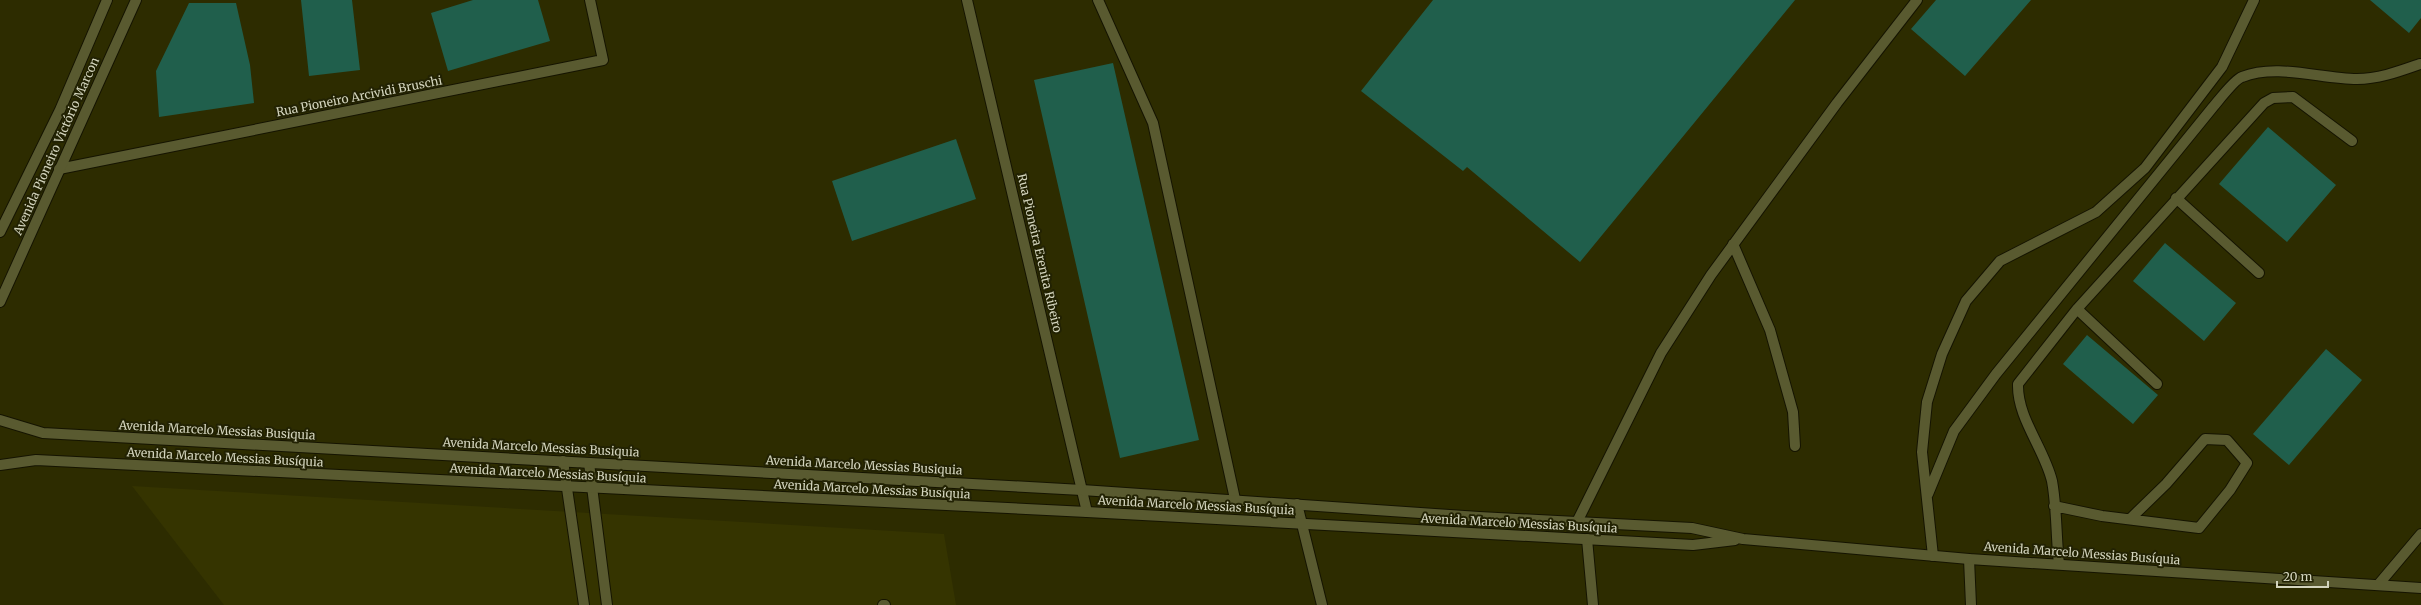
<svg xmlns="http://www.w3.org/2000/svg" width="2421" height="605" font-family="Merriweather,serif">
  <rect width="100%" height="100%" fill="#2d2c00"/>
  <!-- built -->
  <path fill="#353400" d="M 132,486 L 944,534 L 956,605 L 224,605 Z"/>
  <!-- building -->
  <path fill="#205f4c" d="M 301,0 L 352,0 L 360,70 L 309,76 Z
    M 473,0 L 538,0 L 550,41 L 448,71 L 431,13 Z
    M 1433,0 L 1795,0 L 1580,262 L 1467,167 L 1463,171 L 1361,91 Z
    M 1936,0 L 2031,0 L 1965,76 L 1911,29 Z
    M 2370,0 L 2421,0 L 2421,18 L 2409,33 Z
    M 189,3 L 236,3 L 250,65 L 254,103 L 159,117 L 156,71 Z
    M 1113,63 L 1199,440 L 1120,458 L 1034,80 Z
    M 2268,127 L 2336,185 L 2287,242 L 2219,184 Z
    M 956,139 L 976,199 L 852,241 L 832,181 Z
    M 2165,243 L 2236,303 L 2204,341 L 2133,281 Z
    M 2087,335 L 2158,395 L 2133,424 L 2063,364 Z
    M 2326,349 L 2362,380 L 2289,465 L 2253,434 Z"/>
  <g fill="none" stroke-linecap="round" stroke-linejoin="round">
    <defs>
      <path id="service" d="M 1098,0 L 1153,123 L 1235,499
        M 2176,198 L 2259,273
        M 1733,244 L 1770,330 L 1793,412 L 1795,446
        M 2077,309 L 2157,384
        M 563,461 L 584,605
        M 589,463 L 607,605
        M 1928,494 L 1954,431 L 1996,374 L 2213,107 C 2219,100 2235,79 2242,77 C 2277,63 2321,79 2357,79 C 2379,79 2400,71 2420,64
        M 1297,504 L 1322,605
        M 2054,506 L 2102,516 L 2199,528 L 2230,490 L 2247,463 L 2227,440 L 2205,439 L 2166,484 L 2130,519
        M 1577,522 L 1661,353 L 1711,275 L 1837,103 L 1917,0
        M 1587,539 L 1593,605
        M 1933,556 L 1922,452 L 1927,402 L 1942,354 L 1966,301 L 2000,261 L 2096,212 L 2145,168 L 2222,67 L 2254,0
        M 1969,559 L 1971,605
        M 2059,564 C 2056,537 2057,508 2052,481 C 2044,448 2017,418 2018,384 L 2077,309 L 2264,103 L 2273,98 L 2293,97 L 2352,141
        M 883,605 L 885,605"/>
      <path id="minor" d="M 967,0 L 1087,512
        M 59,169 L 603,60 L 590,0
        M 2378,585 L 2421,534"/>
      <path id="tertiary" d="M 0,420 L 43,433 L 1082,490 L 1479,517 L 1692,528 L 1743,539 L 1969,559 L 2421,588
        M 0,465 L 36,460 L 1087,512 L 1693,545 L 1735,540"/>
      <path id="secondary" d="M 0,232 L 60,110 L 107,0
        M 0,302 L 136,0"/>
    </defs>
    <!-- service casing -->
    <use href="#service" stroke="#151400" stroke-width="12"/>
    <!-- minor casing -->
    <use href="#minor" stroke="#151400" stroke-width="12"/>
    <!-- tertiary casing -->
    <use href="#tertiary" stroke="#151400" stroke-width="12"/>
    <!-- secondary casing -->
    <use href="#secondary" stroke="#151400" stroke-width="12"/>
    <!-- service -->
    <use href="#service" stroke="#595a30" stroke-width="10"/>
    <!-- minor -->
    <use href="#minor" stroke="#595a30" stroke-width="10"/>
    <!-- tertiary -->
    <use href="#tertiary" stroke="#595a30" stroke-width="10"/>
    <!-- secondary -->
    <use href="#secondary" stroke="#595a30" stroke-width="10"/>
  </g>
  <g text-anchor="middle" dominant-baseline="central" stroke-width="4" stroke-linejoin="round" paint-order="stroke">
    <!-- street labels -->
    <g font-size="12" fill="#d3d4bd" stroke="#222203">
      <text transform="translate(359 96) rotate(-11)">Rua Pioneiro Arcividi Bruschi</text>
      <text transform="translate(56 146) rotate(-66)">Avenida Pioneiro Victório Marcon</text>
      <text transform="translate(1040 253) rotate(77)">Rua Pioneira Erenita Ribeiro</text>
      <text transform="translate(217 430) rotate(3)">Avenida Marcelo Messias Busiquia</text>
      <text transform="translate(541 447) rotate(3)">Avenida Marcelo Messias Busiquia</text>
      <text transform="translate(225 457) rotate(3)">Avenida Marcelo Messias Busíquia</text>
      <text transform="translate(864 465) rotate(3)">Avenida Marcelo Messias Busiquia</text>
      <text transform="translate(548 473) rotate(3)">Avenida Marcelo Messias Busíquia</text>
      <text transform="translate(872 489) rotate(3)">Avenida Marcelo Messias Busíquia</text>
      <text transform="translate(1196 505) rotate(3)">Avenida Marcelo Messias Busíquia</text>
      <text transform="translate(1519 523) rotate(3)">Avenida Marcelo Messias Busíquia</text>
      <text transform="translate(2082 553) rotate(4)">Avenida Marcelo Messias Busíquia</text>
    </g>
  </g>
  <!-- scale -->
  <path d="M2277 581v6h51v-6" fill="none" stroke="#d3d4bd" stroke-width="2"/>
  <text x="2283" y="581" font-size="12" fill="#d3d4bd" stroke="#222203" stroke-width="3" paint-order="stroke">20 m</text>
</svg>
